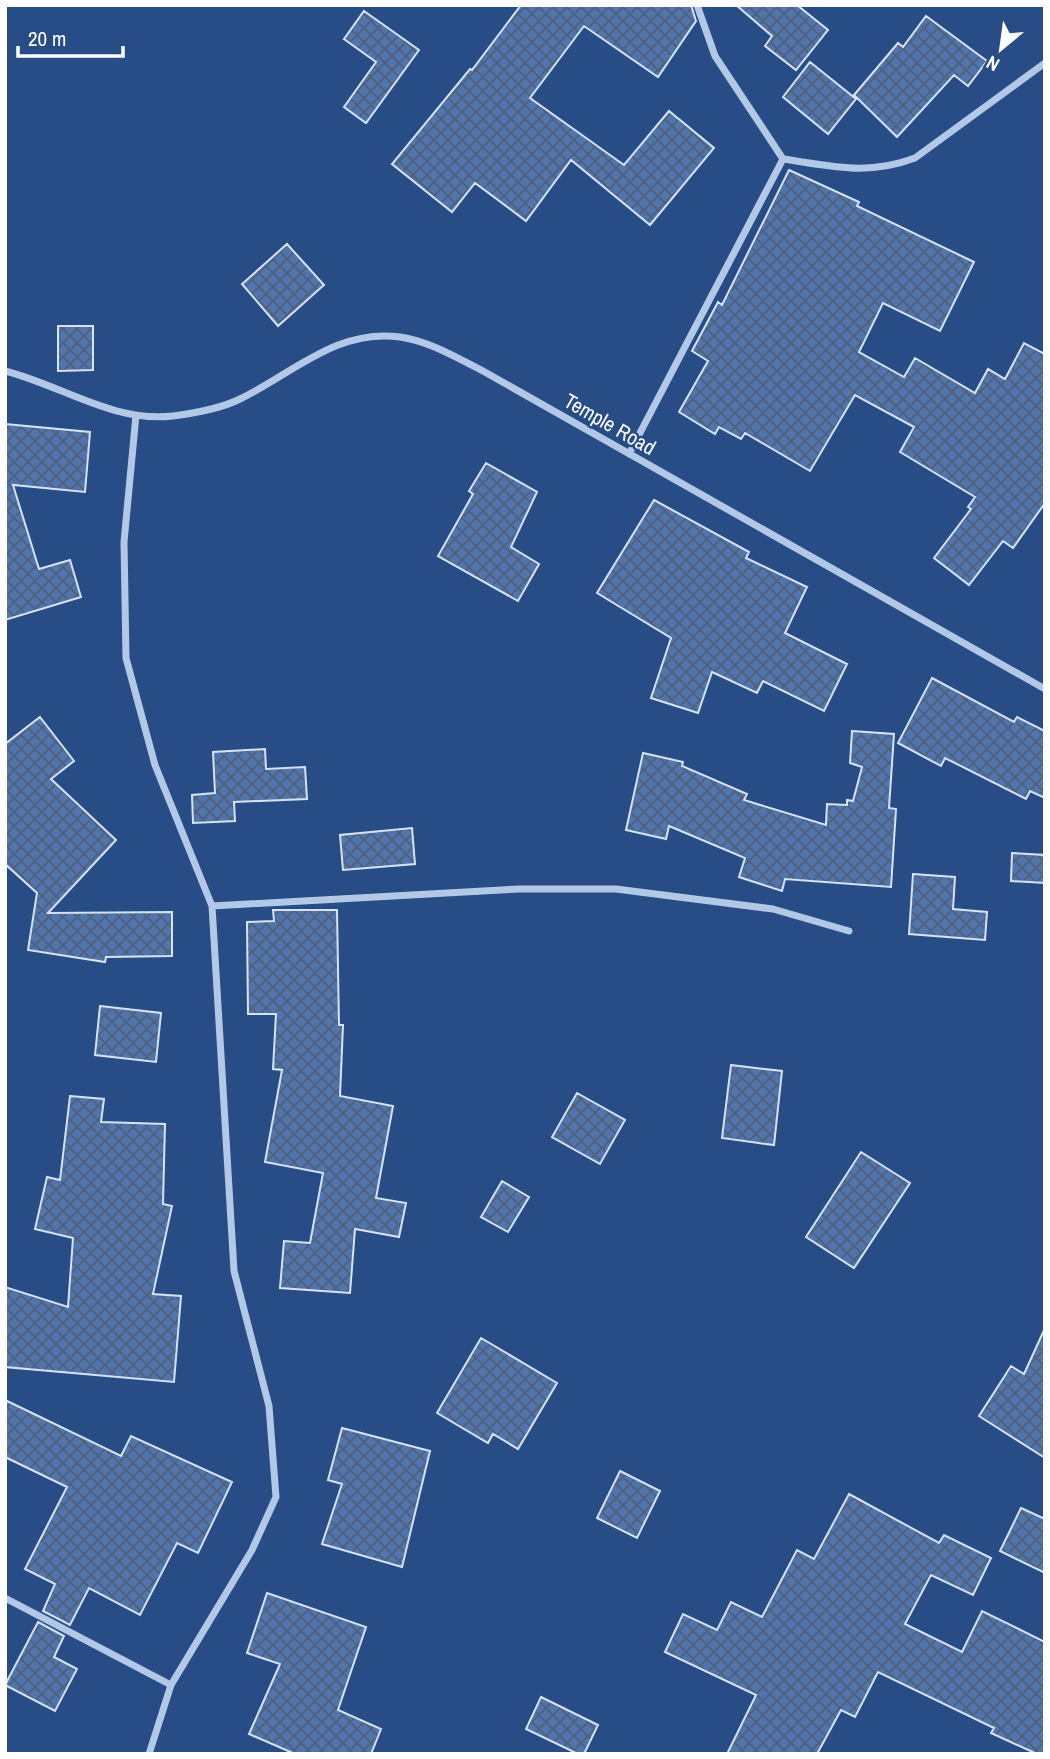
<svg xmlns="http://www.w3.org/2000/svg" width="1050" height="1759" font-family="'Archivo Narrow',sans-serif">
  <defs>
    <pattern id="building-cross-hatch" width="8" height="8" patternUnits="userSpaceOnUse" patternTransform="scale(1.75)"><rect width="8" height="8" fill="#5075ac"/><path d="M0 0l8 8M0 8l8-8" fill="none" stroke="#4e607c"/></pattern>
  </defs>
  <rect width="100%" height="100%" fill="#284c85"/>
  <!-- building -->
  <path fill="url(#building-cross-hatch)" stroke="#d5e3f6" stroke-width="2" d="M 521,5 L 691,5 L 696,21 L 658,77 L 584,26 L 530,98 L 624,165 L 669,111 L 714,148 L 650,225 L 571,160 L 526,221 L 475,183 L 452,212 L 392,164 L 470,69 L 472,70 Z
    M 736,5 L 797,5 L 828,30 L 796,70 L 765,46 L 772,36 Z
    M 364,11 L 419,50 L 366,123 L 344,107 L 376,62 L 344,39 Z
    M 926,16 L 987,61 L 968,86 L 954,75 L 897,137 L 854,95 L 898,43 L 903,47 Z
    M 810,62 L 856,99 L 828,134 L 783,97 Z
    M 789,170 L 859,202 L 857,206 L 974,262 L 940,331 L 883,303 L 859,352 L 904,377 L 915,358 L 975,393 L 988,369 L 1005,379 L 1024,343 L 1045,354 L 1045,503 L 1013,548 L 1003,541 L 969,585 L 934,558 L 971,509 L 968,507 L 975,497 L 900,452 L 914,427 L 855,395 L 810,471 L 745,433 L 741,439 L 719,427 L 715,434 L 679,412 L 708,361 L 692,351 L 718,302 L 722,305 Z
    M 287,244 L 324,285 L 278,326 L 242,284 Z
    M 58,326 L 93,326 L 93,370 L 58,371 Z
    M 5,424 L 90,432 L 85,492 L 13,485 L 39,569 L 70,560 L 81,597 L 5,620 Z
    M 486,463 L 537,492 L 511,547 L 539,564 L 518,601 L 438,556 L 473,494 L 469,491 Z
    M 654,500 L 749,552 L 746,558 L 807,587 L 785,633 L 847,664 L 824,711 L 763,681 L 757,693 L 712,672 L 698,713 L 651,698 L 671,638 L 597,593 Z
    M 932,678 L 1014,722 L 1017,717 L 1045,731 L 1045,798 L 1030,791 L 1026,799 L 945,758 L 941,766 L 898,743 Z
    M 40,717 L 74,761 L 51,779 L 116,840 L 48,913 L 172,912 L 172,956 L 106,957 L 105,962 L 28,950 L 37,893 L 5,864 L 5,744 Z
    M 852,731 L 894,734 L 889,808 L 896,809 L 891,887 L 785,879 L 782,891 L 739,877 L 745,858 L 669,826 L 666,839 L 626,830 L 643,753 L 683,762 L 682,766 L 747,794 L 744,800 L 826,825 L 827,804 L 847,805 L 847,800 L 853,801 L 862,767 L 850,763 Z
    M 265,749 L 266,769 L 305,767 L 307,799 L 234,802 L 235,821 L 193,823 L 192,795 L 215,793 L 213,752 Z
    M 412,828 L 415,864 L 343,870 L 340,835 Z
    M 1012,853 L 1045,855 L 1045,883 L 1011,881 Z
    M 913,874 L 955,877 L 953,909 L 987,912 L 985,940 L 909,934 Z
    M 273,910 L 337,910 L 339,1025 L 343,1025 L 340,1096 L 393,1106 L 376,1198 L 406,1203 L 399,1237 L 355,1229 L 350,1293 L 280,1288 L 284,1241 L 310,1243 L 323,1173 L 265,1162 L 282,1070 L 273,1069 L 276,1014 L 248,1014 L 247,922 L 274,921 Z
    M 100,1006 L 161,1013 L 156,1062 L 95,1055 Z
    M 731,1065 L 782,1071 L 774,1145 L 722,1138 Z
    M 577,1093 L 625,1120 L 600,1164 L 552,1137 Z
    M 70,1096 L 104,1099 L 101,1122 L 165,1124 L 163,1204 L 172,1206 L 153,1294 L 181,1296 L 174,1382 L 5,1367 L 5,1287 L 68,1307 L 73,1238 L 35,1229 L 47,1177 L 60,1180 Z
    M 861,1152 L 910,1183 L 854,1268 L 806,1237 Z
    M 502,1181 L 529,1197 L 508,1232 L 481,1217 Z
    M 1045,1328 L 1045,1458 L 979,1416 L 1011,1366 L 1024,1374 Z
    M 481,1338 L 557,1383 L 518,1449 L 493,1434 L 488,1443 L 437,1413 Z
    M 5,1400 L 121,1456 L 131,1436 L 232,1482 L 198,1553 L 177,1543 L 140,1615 L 89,1588 L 70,1625 L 43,1611 L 55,1584 L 25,1569 L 67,1487 L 5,1457 Z
    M 342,1428 L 430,1451 L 402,1567 L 322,1544 L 342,1484 L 328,1480 Z
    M 620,1471 L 660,1491 L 637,1538 L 597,1518 Z
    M 849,1494 L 939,1543 L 944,1535 L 991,1558 L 973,1595 L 931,1575 L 905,1624 L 962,1652 L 982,1611 L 1045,1642 L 1045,1754 L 1037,1754 L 991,1733 L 994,1728 L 878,1672 L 855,1717 L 841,1710 L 817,1754 L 727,1754 L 756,1695 L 665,1652 L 683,1614 L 717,1630 L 731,1602 L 762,1617 L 797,1550 L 814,1559 Z
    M 1021,1508 L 1045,1519 L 1045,1573 L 1000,1551 Z
    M 267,1593 L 366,1627 L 338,1710 L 381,1729 L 371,1754 L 295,1754 L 249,1734 L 280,1664 L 247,1653 Z
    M 38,1622 L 64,1636 L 54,1657 L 77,1669 L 55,1711 L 5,1685 Z
    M 541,1697 L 598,1725 L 584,1754 L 578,1754 L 526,1729 Z"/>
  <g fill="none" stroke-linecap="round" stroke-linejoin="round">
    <!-- street -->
    <path stroke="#b2c8e7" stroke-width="7" d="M 697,5 L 715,56 L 783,159 C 832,166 867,176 915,158 L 1045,63
      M 5,371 C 61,385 113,423 173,416 C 196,413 220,409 240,399 C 292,374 337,328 400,337 C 429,341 457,358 483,371 L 1045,689
      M 136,415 L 124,542 L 126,658 L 155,765 L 212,906 L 234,1271 L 269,1406 L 276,1497 L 252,1550 L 171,1685 L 149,1754
      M 629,454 L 783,159
      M 212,906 L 519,889 L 616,889 L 773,909 L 849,931
      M 5,1598 L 171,1685"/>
  </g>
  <g text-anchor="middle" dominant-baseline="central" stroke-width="5" stroke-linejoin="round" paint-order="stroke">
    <!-- street labels -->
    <g font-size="21" fill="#fff" stroke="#284c85">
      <text transform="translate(610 424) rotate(30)">Temple Road</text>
    </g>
  </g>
  <!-- border -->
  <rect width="1050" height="1759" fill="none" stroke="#ffffff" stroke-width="14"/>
  <!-- north arrow -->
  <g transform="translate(1001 49) rotate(209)" stroke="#284c85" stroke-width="5" paint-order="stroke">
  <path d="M0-5L12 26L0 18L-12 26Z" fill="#ffffff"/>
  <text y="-10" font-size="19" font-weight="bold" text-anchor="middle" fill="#ffffff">N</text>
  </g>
  <!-- scale -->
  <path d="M18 46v10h105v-10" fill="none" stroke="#ffffff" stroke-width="3.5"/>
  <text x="28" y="46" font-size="21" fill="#ffffff" stroke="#284c85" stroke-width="5" paint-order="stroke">20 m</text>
</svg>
